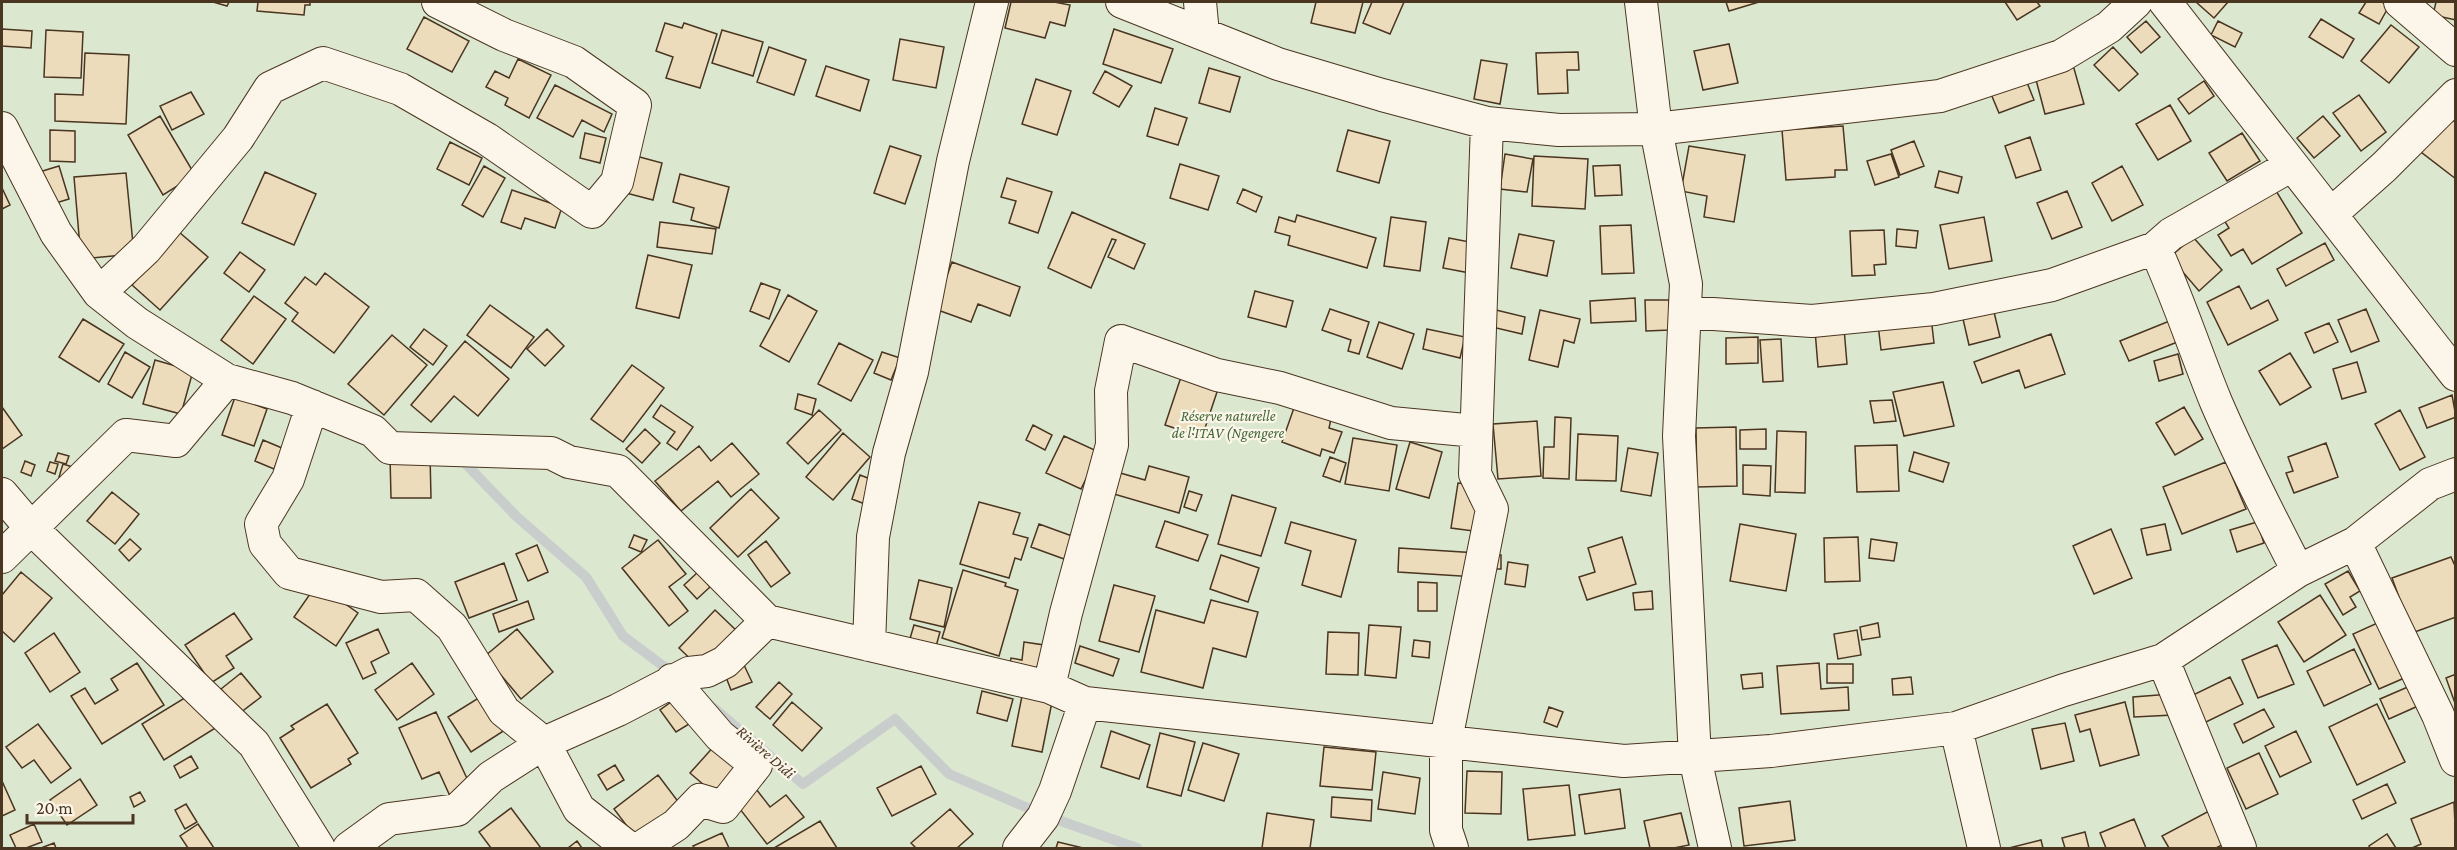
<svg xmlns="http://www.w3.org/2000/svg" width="2457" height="850" font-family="'Crimson Pro',serif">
  <rect width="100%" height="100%" fill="#fbf6e9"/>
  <!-- green -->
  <path fill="#dce7d0" stroke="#887966" stroke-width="1.5" d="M 2,2 L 2455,2 L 2455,848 L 2,848 Z"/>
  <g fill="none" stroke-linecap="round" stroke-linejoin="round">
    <!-- stream -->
    <path stroke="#c9cecd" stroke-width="10" d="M 459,457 L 517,517 L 586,577 L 623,636 L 674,674
      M 714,708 L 803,784 L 895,719 L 949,774 L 1044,815 L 1137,848"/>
  </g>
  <!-- building -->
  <path fill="#ecdcbc" stroke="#4a3520" stroke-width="1.5" d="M 213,2 L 229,2 L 227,6 Z
    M 258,2 L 310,2 L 310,5 L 305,5 L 304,15 L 257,11 Z
    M 1011,2 L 1054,2 L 1070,5 L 1065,26 L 1050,22 L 1045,38 L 1005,28 Z
    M 1316,2 L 1363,2 L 1355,33 L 1311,23 Z
    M 1372,2 L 1404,2 L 1390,34 L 1363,23 Z
    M 1726,2 L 1759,2 L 1729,11 Z
    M 2005,2 L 2037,2 L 2040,6 L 2017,20 Z
    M 2196,2 L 2228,2 L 2214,18 Z
    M 2366,2 L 2382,2 L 2389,6 L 2379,24 L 2359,13 Z
    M 2436,2 L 2456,2 L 2456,20 L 2433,15 Z
    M 424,17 L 469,41 L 452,72 L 407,49 Z
    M 2321,19 L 2354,39 L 2343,58 L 2309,37 Z
    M 2146,21 L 2160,37 L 2141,53 L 2127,37 Z
    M 2218,21 L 2242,33 L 2235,47 L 2211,35 Z
    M 665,23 L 682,28 L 684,23 L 717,34 L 700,88 L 666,78 L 673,57 L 656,51 Z
    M 2391,25 L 2419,47 L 2389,83 L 2361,61 Z
    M 2,29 L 32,31 L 31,48 L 2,46 Z
    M 1114,29 L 1173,49 L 1161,83 L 1103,64 Z
    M 46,30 L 83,32 L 81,78 L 44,77 Z
    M 722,30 L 763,42 L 753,76 L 712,63 Z
    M 900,39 L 944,47 L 936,88 L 893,80 Z
    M 1729,44 L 1738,83 L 1703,90 L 1694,51 Z
    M 769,47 L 806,60 L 794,95 L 757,82 Z
    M 2113,47 L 2138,74 L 2119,91 L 2094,65 Z
    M 1578,52 L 1579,70 L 1567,70 L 1568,93 L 1538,94 L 1536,53 Z
    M 85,53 L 129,55 L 126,124 L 55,121 L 55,94 L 83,95 Z
    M 518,59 L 551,75 L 529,118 L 505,105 L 508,98 L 486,87 L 495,71 L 509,78 Z
    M 1481,60 L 1507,64 L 1500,104 L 1474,99 Z
    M 2073,65 L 2084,104 L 2045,114 L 2035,76 Z
    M 826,66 L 869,80 L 860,111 L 816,96 Z
    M 1209,68 L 1240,77 L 1230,112 L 1199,103 Z
    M 1105,71 L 1132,86 L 1119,107 L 1093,93 Z
    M 1036,79 L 1071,91 L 1057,135 L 1022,124 Z
    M 2026,80 L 2034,100 L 1999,113 L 1991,94 Z
    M 2204,81 L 2214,96 L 2189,114 L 2178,99 Z
    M 555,85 L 612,114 L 604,132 L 582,120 L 573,137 L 537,118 Z
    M 191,92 L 204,114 L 172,130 L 160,106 Z
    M 2359,95 L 2386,132 L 2361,151 L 2333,113 Z
    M 2170,105 L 2191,141 L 2158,160 L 2136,124 Z
    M 1155,108 L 1187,118 L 1178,145 L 1147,136 Z
    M 160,116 L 195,175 L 163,195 L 128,135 Z
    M 2323,116 L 2340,136 L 2314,158 L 2297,138 Z
    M 2449,117 L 2456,123 L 2456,179 L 2421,152 Z
    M 1843,126 L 1847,170 L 1835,170 L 1835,177 L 1786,180 L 1782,130 Z
    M 50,130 L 75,131 L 75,162 L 50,161 Z
    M 1348,130 L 1390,141 L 1379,183 L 1337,171 Z
    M 585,133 L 606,138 L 600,163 L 580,158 Z
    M 2242,133 L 2260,161 L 2227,181 L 2209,153 Z
    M 2030,137 L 2041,170 L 2016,178 L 2005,146 Z
    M 1914,141 L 1924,166 L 1900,175 L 1891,150 Z
    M 450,142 L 482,158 L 469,185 L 437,169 Z
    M 890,146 L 921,156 L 905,204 L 874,193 Z
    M 1689,146 L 1745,155 L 1734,222 L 1704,217 L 1707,196 L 1681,191 Z
    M 1505,154 L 1533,159 L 1527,192 L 1500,189 Z
    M 1891,154 L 1899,177 L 1875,185 L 1867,161 Z
    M 636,156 L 662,163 L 653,200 L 626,193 Z
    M 1534,156 L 1588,159 L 1585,209 L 1532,206 Z
    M 1180,164 L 1219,176 L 1208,210 L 1170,198 Z
    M 1620,165 L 1622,195 L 1595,196 L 1593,166 Z
    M 59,166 L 69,199 L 46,206 L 36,173 Z
    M 484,166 L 505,178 L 483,217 L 462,205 Z
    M 2122,166 L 2143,205 L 2112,221 L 2092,183 Z
    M 1939,171 L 1962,177 L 1958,193 L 1935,187 Z
    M 265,172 L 316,194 L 294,245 L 242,223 Z
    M 126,173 L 134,254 L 81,259 L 74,177 Z
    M 680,174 L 729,187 L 719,228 L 691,220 L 694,208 L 673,202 Z
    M 1007,178 L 1052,192 L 1038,233 L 1009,223 L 1016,201 L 1001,197 Z
    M 2273,186 L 2302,233 L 2252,264 L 2243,249 L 2231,256 L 2218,235 L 2229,228 L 2222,217 Z
    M 2,188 L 10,205 L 2,209 Z
    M 1243,189 L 1262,197 L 1256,212 L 1237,203 Z
    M 512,190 L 562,207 L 555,228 L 525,218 L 521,229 L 501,222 Z
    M 2067,191 L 2082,227 L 2052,239 L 2037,203 Z
    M 1072,212 L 1145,244 L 1134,269 L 1108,257 L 1116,240 L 1112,239 L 1091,288 L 1048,268 Z
    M 1297,215 L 1376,238 L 1367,268 L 1288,245 L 1290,236 L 1275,232 L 1279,217 L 1295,222 Z
    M 1391,217 L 1426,222 L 1420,271 L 1384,266 Z
    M 1984,217 L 1992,261 L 1949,269 L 1940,225 Z
    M 660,222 L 716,229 L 712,254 L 657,247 Z
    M 1631,225 L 1634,273 L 1602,274 L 1600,226 Z
    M 1897,229 L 1918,231 L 1916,248 L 1896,246 Z
    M 1884,230 L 1886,264 L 1874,265 L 1875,275 L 1852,276 L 1850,231 Z
    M 179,232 L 208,257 L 160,310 L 132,285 Z
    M 1519,234 L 1554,241 L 1547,276 L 1511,268 Z
    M 2193,237 L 2222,270 L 2199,291 L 2170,257 Z
    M 1449,238 L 1475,243 L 1470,273 L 1443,268 Z
    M 2325,243 L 2334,260 L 2286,286 L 2277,269 Z
    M 240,252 L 265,270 L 249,292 L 224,273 Z
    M 648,255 L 692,265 L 679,318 L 636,308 Z
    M 952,262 L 1020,287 L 1010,316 L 978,304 L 971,322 L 935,309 Z
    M 325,273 L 369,307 L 334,353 L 292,321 L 298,313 L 285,303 L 305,277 L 316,285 Z
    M 761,283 L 780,290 L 769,319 L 750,311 Z
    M 2239,286 L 2251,309 L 2268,300 L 2278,320 L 2228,345 L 2207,302 Z
    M 1255,291 L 1293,301 L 1286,327 L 1248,317 Z
    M 788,295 L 817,311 L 789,362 L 760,346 Z
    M 254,296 L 286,319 L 253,364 L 221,340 Z
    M 1635,298 L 1636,321 L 1591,323 L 1590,301 Z
    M 1645,300 L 1669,300 L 1670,330 L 1646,331 Z
    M 490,305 L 534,337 L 511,368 L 467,335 Z
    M 1330,309 L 1369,322 L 1359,354 L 1348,351 L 1351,340 L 1322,330 Z
    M 2366,309 L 2379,341 L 2351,352 L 2338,320 Z
    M 1496,310 L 1525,317 L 1522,334 L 1492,327 Z
    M 1540,310 L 1580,319 L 1574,343 L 1564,340 L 1558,367 L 1529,360 Z
    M 1994,312 L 2000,337 L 1969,345 L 1963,319 Z
    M 1931,317 L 1934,343 L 1881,350 L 1878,324 Z
    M 83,319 L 124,344 L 99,382 L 59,357 Z
    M 2172,320 L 2180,341 L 2129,361 L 2120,341 Z
    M 1379,322 L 1414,334 L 1402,369 L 1367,357 Z
    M 2329,323 L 2338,342 L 2314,353 L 2305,333 Z
    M 1844,328 L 1847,364 L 1818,367 L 1815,330 Z
    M 424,329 L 447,346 L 433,365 L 410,347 Z
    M 547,329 L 564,346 L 545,366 L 527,349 Z
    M 1427,329 L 1465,337 L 1460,358 L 1423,349 Z
    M 2051,334 L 2065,374 L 2025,388 L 2019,370 L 1982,383 L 1974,362 Z
    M 392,335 L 427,365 L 384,415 L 348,384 Z
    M 1758,337 L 1758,363 L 1726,364 L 1726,338 Z
    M 1781,339 L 1783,381 L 1763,382 L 1760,340 Z
    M 465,341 L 509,379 L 478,416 L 454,396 L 431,422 L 411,405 Z
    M 839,343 L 873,360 L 851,401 L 818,384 Z
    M 125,352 L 150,367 L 132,398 L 108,384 Z
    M 882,352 L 900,358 L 891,380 L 874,373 Z
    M 2290,353 L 2311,387 L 2280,405 L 2259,371 Z
    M 2178,354 L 2183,374 L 2159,381 L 2154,361 Z
    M 155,360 L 193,371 L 181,414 L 143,404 Z
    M 2357,362 L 2366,392 L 2342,399 L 2333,369 Z
    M 632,365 L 664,388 L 623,442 L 591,419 Z
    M 1181,377 L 1218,389 L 1202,437 L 1165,425 Z
    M 1943,382 L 1954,426 L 1904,436 L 1893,392 Z
    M 798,394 L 816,399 L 812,415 L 795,409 Z
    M 2452,395 L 2456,417 L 2427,428 L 2419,408 Z
    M 235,397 L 267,409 L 254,446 L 222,435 Z
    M 1892,400 L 1896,421 L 1874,423 L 1870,401 Z
    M 661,405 L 693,427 L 677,450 L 667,443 L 675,432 L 653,417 Z
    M 1295,405 L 1331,419 L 1329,428 L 1342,432 L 1334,453 L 1322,449 L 1320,456 L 1282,442 Z
    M 2,407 L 22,435 L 2,449 Z
    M 2184,407 L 2203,439 L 2175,455 L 2156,423 Z
    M 819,410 L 841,430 L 808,464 L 787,443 Z
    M 2400,410 L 2425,457 L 2400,470 L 2375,424 Z
    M 1555,417 L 1571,418 L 1569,479 L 1543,478 L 1544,447 L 1554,447 Z
    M 1537,421 L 1541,476 L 1498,479 L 1493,424 Z
    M 1033,425 L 1052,435 L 1045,450 L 1026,440 Z
    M 1736,427 L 1737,486 L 1697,487 L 1696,428 Z
    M 645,429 L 660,443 L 642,463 L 626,449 Z
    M 1766,429 L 1766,449 L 1740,449 L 1740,430 Z
    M 1777,431 L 1806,432 L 1805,493 L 1775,492 Z
    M 843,433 L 870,457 L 833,500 L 806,477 Z
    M 1578,434 L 1618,436 L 1616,481 L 1576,480 Z
    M 1064,436 L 1099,452 L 1081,489 L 1046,473 Z
    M 1353,438 L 1397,445 L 1389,491 L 1345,484 Z
    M 263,440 L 282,448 L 274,469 L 255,461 Z
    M 1410,442 L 1442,452 L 1429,498 L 1396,489 Z
    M 732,443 L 759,474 L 731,497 L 718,481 L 681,511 L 655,481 L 699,446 L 711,461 Z
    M 2326,443 L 2338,477 L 2294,493 L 2286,473 L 2293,471 L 2288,457 Z
    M 1897,445 L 1899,491 L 1857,492 L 1855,446 Z
    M 1628,448 L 1658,453 L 1651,496 L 1621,491 Z
    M 1914,452 L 1949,463 L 1943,482 L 1909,471 Z
    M 58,453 L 69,456 L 66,464 L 55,461 Z
    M 430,455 L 431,498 L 391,498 L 390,456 Z
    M 1330,457 L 1346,463 L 1340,482 L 1323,476 Z
    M 25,461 L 35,465 L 31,476 L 21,472 Z
    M 50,462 L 58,464 L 55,474 L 47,471 Z
    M 2226,462 L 2246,509 L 2182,534 L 2163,487 Z
    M 63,464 L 76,468 L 71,481 L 59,477 Z
    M 1743,465 L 1771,466 L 1770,496 L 1743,494 Z
    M 1149,466 L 1189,477 L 1179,513 L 1107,492 L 1113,471 L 1145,480 Z
    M 860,475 L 878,482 L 870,506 L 852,499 Z
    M 1458,483 L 1473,485 L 1470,501 L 1485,504 L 1481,532 L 1451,528 Z
    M 751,489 L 779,518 L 738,557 L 710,528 Z
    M 1189,491 L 1202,495 L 1196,511 L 1184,507 Z
    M 112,492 L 139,514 L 115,544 L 87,521 Z
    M 1232,495 L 1276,508 L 1261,556 L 1218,544 Z
    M 979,502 L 1020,513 L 1013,534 L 1028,538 L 1021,560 L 1015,558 L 1009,578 L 960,564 Z
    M 1165,521 L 1208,535 L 1198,561 L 1156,547 Z
    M 1291,522 L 1356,540 L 1341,597 L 1302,585 L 1311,551 L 1285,543 Z
    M 2257,522 L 2264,543 L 2237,552 L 2230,530 Z
    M 1039,524 L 1072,536 L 1064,559 L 1031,547 Z
    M 1740,524 L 1796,534 L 1786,591 L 1730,581 Z
    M 2165,524 L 2171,550 L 2147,555 L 2141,529 Z
    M 2111,529 L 2132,578 L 2094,594 L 2073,546 Z
    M 634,535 L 647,540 L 641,552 L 629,547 Z
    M 1622,537 L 1636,584 L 1587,600 L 1579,577 L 1595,572 L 1588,548 Z
    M 1858,537 L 1860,581 L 1825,582 L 1824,538 Z
    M 130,539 L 141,549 L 129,561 L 119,550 Z
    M 1871,539 L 1897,543 L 1894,561 L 1869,558 Z
    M 658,540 L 686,574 L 669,587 L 688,611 L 669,626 L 622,568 Z
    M 766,541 L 790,573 L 771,587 L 748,555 Z
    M 537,545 L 548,572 L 528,581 L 516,554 Z
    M 1399,548 L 1478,553 L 1476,577 L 1398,572 Z
    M 1221,555 L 1259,568 L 1248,602 L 1210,589 Z
    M 1483,555 L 1501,555 L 1501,569 L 1483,569 Z
    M 2451,557 L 2456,568 L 2456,617 L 2412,633 L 2392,578 Z
    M 1508,562 L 1528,565 L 1525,587 L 1505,584 Z
    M 504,563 L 517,600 L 469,618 L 455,582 Z
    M 963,570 L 1006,583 L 1005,586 L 1018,590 L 999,656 L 942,638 Z
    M 2348,571 L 2360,591 L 2350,597 L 2356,607 L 2343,615 L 2325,584 Z
    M 21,572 L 52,598 L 14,642 L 2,631 L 2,595 Z
    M 698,572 L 710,587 L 697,599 L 684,585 Z
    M 919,580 L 952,588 L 944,627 L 910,619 Z
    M 1418,582 L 1437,583 L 1437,611 L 1418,611 Z
    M 317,584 L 358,613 L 336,646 L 294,617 Z
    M 1114,585 L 1155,596 L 1139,652 L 1099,641 Z
    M 1652,591 L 1653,609 L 1635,610 L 1633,593 Z
    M 2320,595 L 2346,635 L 2304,662 L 2278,622 Z
    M 1211,600 L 1258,612 L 1246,657 L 1213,648 L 1203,688 L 1141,672 L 1156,610 L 1204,623 Z
    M 528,601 L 534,619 L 499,632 L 493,614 Z
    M 715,610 L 738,632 L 702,670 L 679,648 Z
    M 234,613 L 252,639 L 226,656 L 234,668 L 211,683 L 185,645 Z
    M 2384,620 L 2409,676 L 2379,689 L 2353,634 Z
    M 1878,623 L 1880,637 L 1862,640 L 1860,627 Z
    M 914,625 L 940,632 L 935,650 L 909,642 Z
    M 1369,625 L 1401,627 L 1396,678 L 1365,675 Z
    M 378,629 L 389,653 L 371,662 L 376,673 L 363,679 L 346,643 Z
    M 517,629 L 553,672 L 521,699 L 485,656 Z
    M 1857,630 L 1861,655 L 1838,659 L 1834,634 Z
    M 1328,632 L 1359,633 L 1358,675 L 1326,674 Z
    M 54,633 L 80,672 L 50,692 L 25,653 Z
    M 1414,640 L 1430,642 L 1429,658 L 1412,656 Z
    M 1024,642 L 1044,645 L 1041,673 L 1009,669 L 1011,658 L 1022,660 Z
    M 2277,645 L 2294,684 L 2258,698 L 2242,660 Z
    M 1080,646 L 1119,659 L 1113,676 L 1075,663 Z
    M 2354,649 L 2371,684 L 2324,706 L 2307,671 Z
    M 137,663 L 164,705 L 102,744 L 71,696 L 85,688 L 95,704 L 118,690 L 111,679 Z
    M 412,663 L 434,694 L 397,720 L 375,690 Z
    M 1819,663 L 1821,689 L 1848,687 L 1849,710 L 1781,714 L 1777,666 Z
    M 1827,664 L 1853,664 L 1853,683 L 1827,683 Z
    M 744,665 L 752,682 L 731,690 L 724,672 Z
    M 241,673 L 261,697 L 240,713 L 221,689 Z
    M 1762,673 L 1763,687 L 1743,689 L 1741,675 Z
    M 2456,674 L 2456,706 L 2446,678 Z
    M 1911,677 L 1913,694 L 1893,695 L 1892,679 Z
    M 2230,677 L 2243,704 L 2204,723 L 2191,696 Z
    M 779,682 L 792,694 L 770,719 L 756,707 Z
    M 2410,686 L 2418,706 L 2389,719 L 2380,699 Z
    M 196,691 L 217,727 L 164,760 L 142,724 Z
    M 982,691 L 1013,699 L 1007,721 L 977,713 Z
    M 485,694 L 508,728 L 471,752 L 448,717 Z
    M 2171,694 L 2173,715 L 2134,717 L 2133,697 Z
    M 1022,696 L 1052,702 L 1042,752 L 1012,746 Z
    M 678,697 L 694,721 L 676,732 L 660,710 Z
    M 792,702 L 822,728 L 802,751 L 773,725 Z
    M 2125,702 L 2139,755 L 2100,766 L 2090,729 L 2080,732 L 2075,715 Z
    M 327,704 L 358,753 L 348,759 L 351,764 L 311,788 L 280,738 L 294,729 L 291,726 Z
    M 2377,704 L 2405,762 L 2357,785 L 2329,727 Z
    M 1549,707 L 1563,712 L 1557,727 L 1544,722 Z
    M 2264,709 L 2274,727 L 2243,743 L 2234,724 Z
    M 436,712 L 471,787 L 450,796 L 439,772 L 422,779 L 399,728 Z
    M 2065,723 L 2074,761 L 2041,769 L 2032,729 Z
    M 38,724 L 71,768 L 51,783 L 34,760 L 22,768 L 6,747 Z
    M 1111,731 L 1150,745 L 1139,779 L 1101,767 Z
    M 2296,731 L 2311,762 L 2280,777 L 2265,746 Z
    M 1160,733 L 1195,742 L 1181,796 L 1147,787 Z
    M 1203,743 L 1239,754 L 1224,801 L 1188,790 Z
    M 716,744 L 744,770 L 719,798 L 690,773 Z
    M 1324,747 L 1376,752 L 1372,790 L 1320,786 Z
    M 2259,753 L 2278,794 L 2246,809 L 2227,768 Z
    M 191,756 L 198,768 L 180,778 L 174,766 Z
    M 615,765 L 624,780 L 607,790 L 598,775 Z
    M 921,766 L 936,794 L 892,816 L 877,788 Z
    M 1467,771 L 1502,772 L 1501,814 L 1465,813 Z
    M 1383,772 L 1420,778 L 1415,814 L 1378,809 Z
    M 658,775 L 683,808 L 639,842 L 614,809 Z
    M 80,779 L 97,805 L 67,825 L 50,800 Z
    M 2,781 L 15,810 L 2,816 Z
    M 2387,784 L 2396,803 L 2362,819 L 2353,800 Z
    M 753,785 L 770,807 L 786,795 L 804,817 L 767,844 L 733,800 Z
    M 1569,785 L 1575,835 L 1528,840 L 1523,789 Z
    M 1620,789 L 1625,828 L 1585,834 L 1579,795 Z
    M 140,792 L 145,801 L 134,807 L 130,797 Z
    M 1332,797 L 1372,800 L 1371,821 L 1331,817 Z
    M 1790,801 L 1795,840 L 1744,846 L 1739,808 Z
    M 2454,802 L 2456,848 L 2412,848 L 2421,844 L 2411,819 Z
    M 186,804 L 197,822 L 185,829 L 175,810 Z
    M 511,808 L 541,848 L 491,848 L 479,832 Z
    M 950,809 L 973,834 L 957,848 L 916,848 L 911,843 Z
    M 2209,811 L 2226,843 L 2216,848 L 2169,848 L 2162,836 Z
    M 1267,813 L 1314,820 L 1310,848 L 1262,848 Z
    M 1681,813 L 1689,845 L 1674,848 L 1650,848 L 1644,821 Z
    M 2134,819 L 2146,848 L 2106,848 L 2100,833 Z
    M 820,821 L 837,848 L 774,848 Z
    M 34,824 L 42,842 L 26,848 L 16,848 L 10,835 Z
    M 198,824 L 214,848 L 188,848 L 180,836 Z
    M 2085,832 L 2089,848 L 2065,848 L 2062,838 Z
    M 722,833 L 729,848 L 695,848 L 693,846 Z
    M 2387,834 L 2396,848 L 2370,848 L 2369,846 Z
    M 2041,840 L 2043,848 L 2009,848 Z
    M 577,841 L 582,848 L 568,848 Z
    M 1058,842 L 1083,848 L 1056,848 Z
    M 54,843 L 56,848 L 41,848 Z"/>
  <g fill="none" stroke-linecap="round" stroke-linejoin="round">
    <defs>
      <path id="minor" d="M 1122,2 L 1278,64 L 1382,95 L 1487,123 L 1559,130 L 1656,129 L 1940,96 L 2061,56 L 2109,27 L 2136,2
        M 1200,2 L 1203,34
        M 1641,2 L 1656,129 L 1686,284 L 1679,436 L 1695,758 L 1715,848
        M 2165,2 L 2456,375
        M 2400,2 L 2456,50
        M 2,128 L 56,233 L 99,293 L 137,323 L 227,380 L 292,398 L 373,431 L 390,448 L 551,453 L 569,462 L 618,471 L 767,621 L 1049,687 L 1085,703 L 1624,761 L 1771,751 L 1956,728 L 2064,690 L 2163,660 L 2298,571 L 2355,543 L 2430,484 L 2456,474
        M 2292,165 L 2171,234 L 2155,248 C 2178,298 2195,351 2216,402 C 2241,460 2269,515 2298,571
        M 2331,214 L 2384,167 L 2456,95
        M 99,293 L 146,249 L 238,138 L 270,88 L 323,63 L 400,89 L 487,139 L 592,212 L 617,182 L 635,105 L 574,62 L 504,35 L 438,2
        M 1685,312 L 1812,321 L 1934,309 L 2052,285 L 2155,248
        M 312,406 L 288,479 L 261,524 L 265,544 L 289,573 L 381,597 L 416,595 L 452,627 L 504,711 L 544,743 L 579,809 L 629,848
        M 2,494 L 30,527 L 254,744 L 319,848
        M 2355,543 L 2438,715 L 2456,760
        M 2,557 L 126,435 L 176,441 L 227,380
        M 869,645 L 873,537 L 889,453 L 912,372 L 953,161 L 992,2
        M 2163,660 L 2240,848
        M 1049,687 L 1066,613 L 1112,445 L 1111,391 L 1121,341 L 1217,375 L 1280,388 L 1391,423 L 1476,431
        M 1956,728 L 1984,848
        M 349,848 L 389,819 L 457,810 L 491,777 L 544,743 L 618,710 L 689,673 L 707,671 L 725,662 L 767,621
        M 640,848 L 676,825 L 700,800 L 723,807 L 756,765 L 720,736 L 672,680
        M 1019,848 L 1043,817 L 1055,791 L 1085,703
        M 1452,848 L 1446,830 L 1446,740 L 1492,509 L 1475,474 L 1487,123"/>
    </defs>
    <!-- minor casing -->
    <use href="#minor" stroke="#4a3520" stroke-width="34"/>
    <!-- minor -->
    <use href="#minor" stroke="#fbf6e9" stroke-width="32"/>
  </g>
  <g text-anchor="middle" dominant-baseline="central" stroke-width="4.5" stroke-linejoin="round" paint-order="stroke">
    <!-- park labels -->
    <g font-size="15" font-style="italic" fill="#436837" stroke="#fbf6e9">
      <text x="1228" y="416">Réserve naturelle<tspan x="1228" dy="17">de l'ITAV (Ngengere</tspan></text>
    </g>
    <!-- water labels -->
    <g font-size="16" font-style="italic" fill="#4a3520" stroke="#fbf6e9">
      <text transform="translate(766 752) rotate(41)">Rivière Didi</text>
    </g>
  </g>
  <!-- border -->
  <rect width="2457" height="850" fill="none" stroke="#4a3520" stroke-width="6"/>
  <!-- scale -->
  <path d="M27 814v9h106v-9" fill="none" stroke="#4a3520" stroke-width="3"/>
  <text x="36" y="814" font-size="18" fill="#4a3520" stroke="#fbf6e9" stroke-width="4.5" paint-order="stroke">20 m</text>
</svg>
